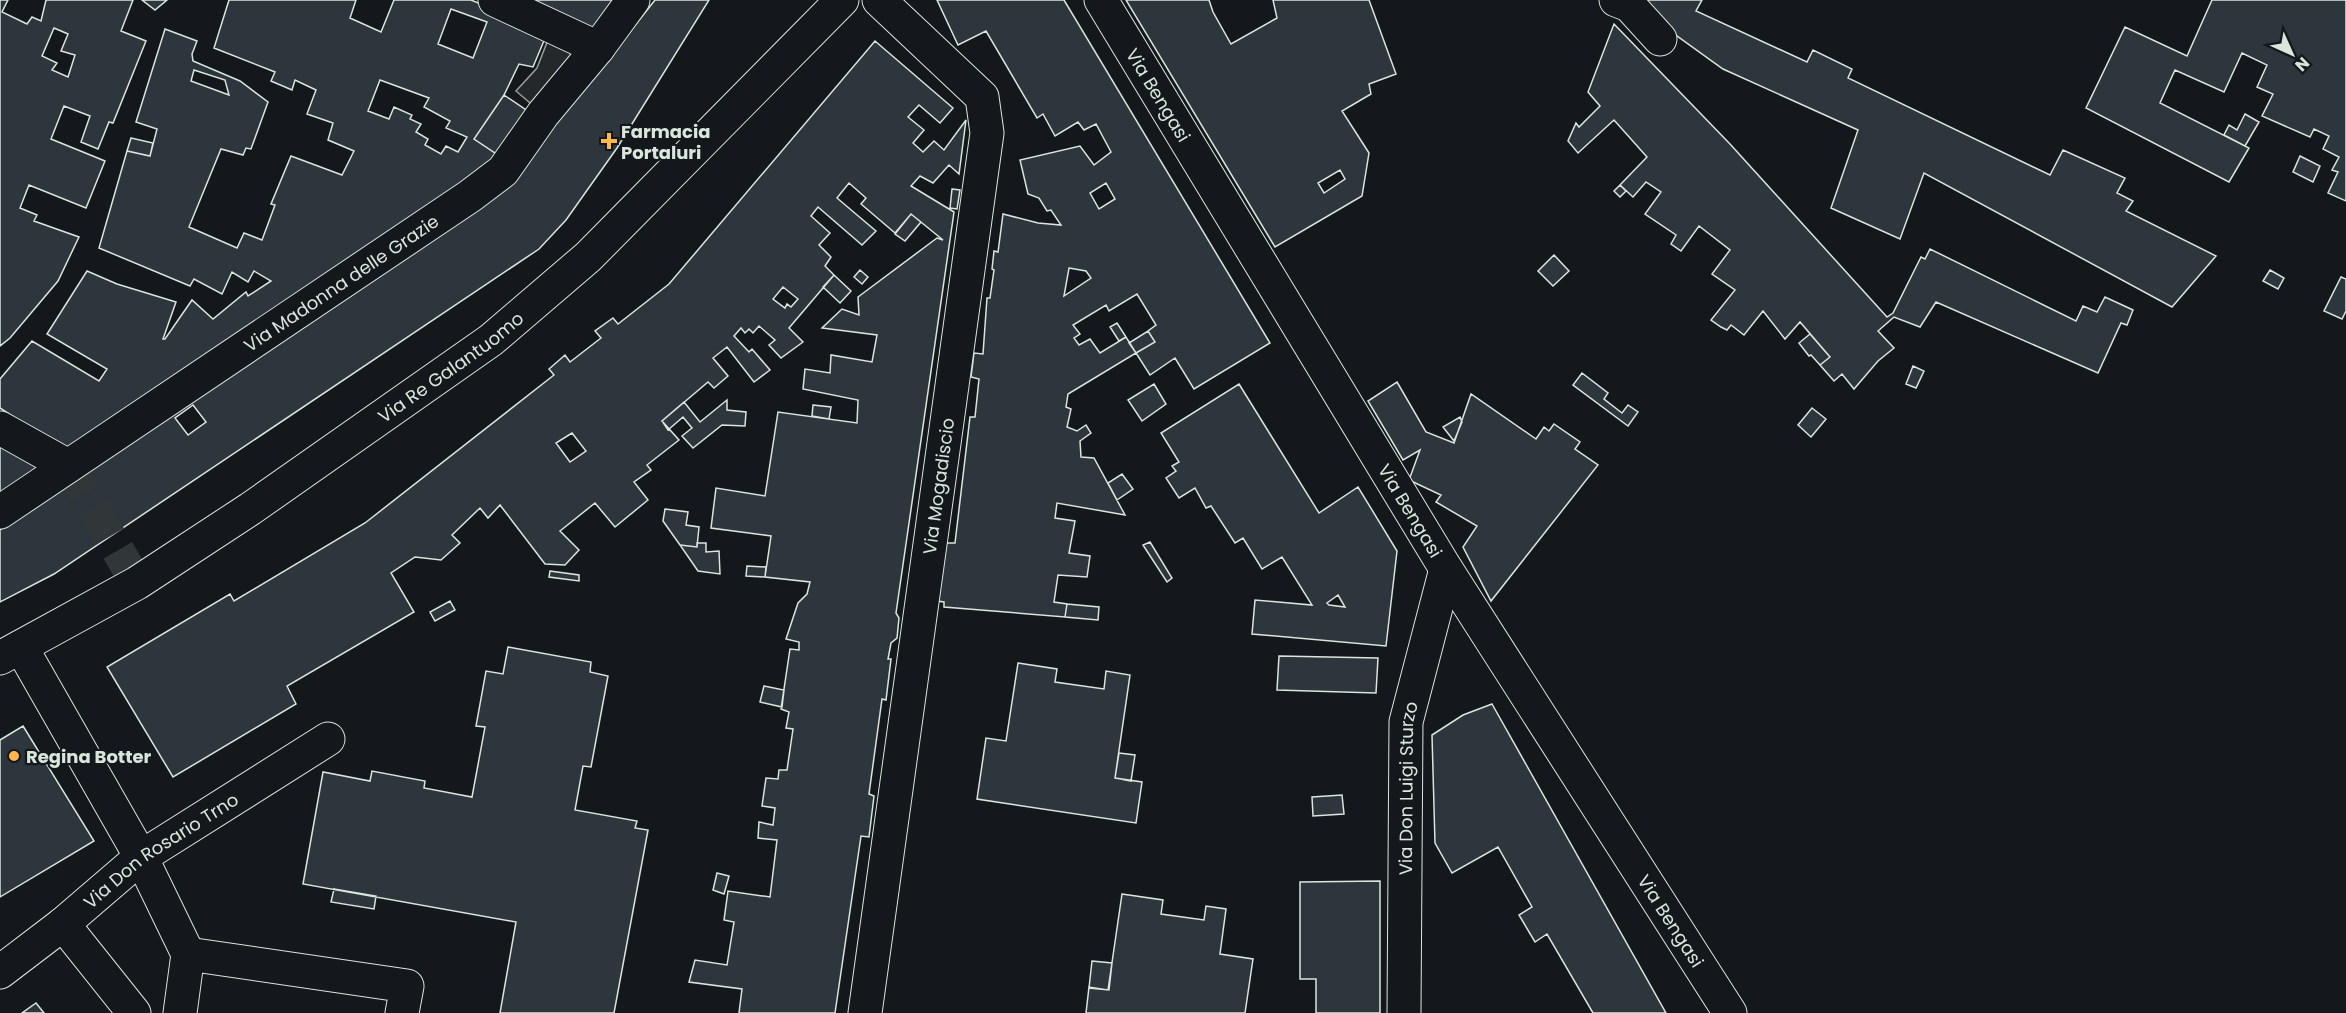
<svg xmlns="http://www.w3.org/2000/svg" width="2346" height="1013" font-family="Poppins,sans-serif">
  <rect width="100%" height="100%" fill="#14181c"/>
  <!-- parking -->
  <path fill="#24282b" stroke="#939e99" stroke-width="1.5" d="M 553,27 L 612,47 L 543,114 L 516,91 L 537,68 Z"/>
  <!-- building -->
  <path fill="#2c363c" stroke="#d8e6dc" stroke-width="1.5" fill-rule="evenodd" d="M 0,0 L 8,0 L 2,12 L 27,24 L 32,17 L 41,21 L 46,0 L 133,0 L 121,31 L 146,41 L 113,123 L 109,122 L 98,149 L 81,142 L 90,116 L 64,106 L 51,139 L 105,161 L 86,208 L 29,185 L 20,208 L 37,215 L 34,221 L 79,237 L 58,281 L 10,338 L 0,346 ZM 54,28 L 68,34 L 61,51 L 75,55 L 68,77 L 52,70 L 57,63 L 42,56 Z
    M 142,0 L 167,0 L 155,10 Z
    M 229,0 L 356,0 L 350,18 L 381,32 L 394,0 L 471,0 L 548,31 L 533,67 L 519,64 L 504,95 L 474,139 L 501,157 L 68,453 L 0,408 L 0,379 L 32,341 L 99,381 L 107,369 L 47,334 L 87,271 L 117,284 L 176,302 L 163,339 L 165,339 L 192,300 L 213,319 L 246,292 L 248,296 L 271,281 L 254,271 L 248,282 L 232,272 L 222,294 L 194,279 L 190,286 L 99,248 L 127,151 L 150,156 L 157,129 L 136,122 L 165,29 L 197,41 L 192,54 L 193,61 L 240,81 L 268,102 L 251,149 L 246,148 L 243,155 L 221,149 L 189,227 L 237,248 L 244,233 L 262,240 L 275,205 L 271,204 L 291,156 L 342,175 L 354,151 L 328,140 L 333,123 L 307,114 L 316,90 L 295,80 L 292,90 L 271,81 L 275,72 L 214,48 ZM 451,9 L 487,22 L 473,58 L 438,44 ZM 194,70 L 225,80 L 229,95 L 191,81 ZM 380,80 L 429,98 L 424,107 L 450,121 L 446,128 L 467,137 L 458,152 L 446,146 L 441,154 L 425,145 L 428,139 L 416,132 L 421,124 L 410,119 L 412,115 L 394,107 L 389,119 L 368,111 Z
    M 523,0 L 624,0 L 600,33 Z
    M 655,0 L 709,0 L 617,148 L 566,220 L 539,249 L 54,574 L 0,602 L 0,530 L 329,307 L 614,52 ZM 193,405 L 206,422 L 188,435 L 175,418 Z
    M 937,0 L 1064,0 L 1270,343 L 1194,389 L 1175,358 L 1150,375 L 1136,353 L 1155,342 L 1148,331 L 1156,325 L 1137,294 L 1109,311 L 1106,305 L 1073,325 L 1080,334 L 1074,338 L 1079,345 L 1090,339 L 1100,353 L 1126,337 L 1136,353 L 1068,394 L 1066,407 L 1071,409 L 1067,427 L 1077,431 L 1086,425 L 1091,433 L 1080,441 L 1081,457 L 1094,458 L 1125,515 L 1057,503 L 1055,518 L 1075,521 L 1069,553 L 1090,556 L 1087,577 L 1058,575 L 1054,602 L 1067,604 L 1065,617 L 944,607 L 944,602 L 937,601 L 945,543 L 955,543 L 970,417 L 975,417 L 979,379 L 971,377 L 974,353 L 983,354 L 987,298 L 990,298 L 994,270 L 992,269 L 994,251 L 998,252 L 1003,214 L 1038,223 L 1061,225 L 1051,210 L 1047,211 L 1039,198 L 1028,194 L 1020,160 L 1080,146 L 1094,165 L 1111,152 L 1096,124 L 1084,130 L 1078,122 L 1055,136 L 1043,114 L 1037,118 L 986,31 L 958,45 ZM 1106,183 L 1115,199 L 1099,209 L 1090,193 ZM 1069,268 L 1086,271 L 1091,278 L 1064,296 Z
    M 1126,0 L 1209,0 L 1213,12 L 1231,44 L 1277,18 L 1273,0 L 1369,0 L 1396,74 L 1369,84 L 1371,94 L 1342,111 L 1369,153 L 1362,196 L 1275,247 ZM 1340,170 L 1345,179 L 1324,193 L 1318,183 Z
    M 1627,0 L 1702,0 L 1696,11 L 1807,62 L 1813,50 L 1852,69 L 1848,78 L 2050,175 L 2063,150 L 2125,178 L 2117,193 L 2133,201 L 2126,211 L 2216,256 L 2172,307 L 1924,173 L 1900,239 L 1831,208 L 1858,130 L 1723,69 Z
    M 2212,0 L 2346,0 L 2346,201 L 2328,193 L 2338,172 L 2332,170 L 2339,157 L 2323,149 L 2329,136 L 2314,129 L 2310,137 L 2262,116 L 2273,94 L 2257,87 L 2267,65 L 2242,53 L 2224,92 L 2175,70 L 2160,103 L 2249,148 L 2229,182 L 2086,108 L 2125,27 L 2187,56 Z
    M 1614,24 L 1730,144 L 1887,317 L 1893,313 L 1921,257 L 1925,259 L 1930,249 L 2076,321 L 2083,306 L 2097,312 L 2105,297 L 2133,310 L 2127,325 L 2121,323 L 2098,373 L 1936,302 L 1920,327 L 1894,317 L 1878,331 L 1894,348 L 1878,361 L 1854,389 L 1842,374 L 1834,381 L 1820,365 L 1830,357 L 1800,322 L 1785,339 L 1763,311 L 1744,335 L 1731,325 L 1727,330 L 1721,327 L 1711,320 L 1735,290 L 1712,274 L 1730,250 L 1699,226 L 1681,251 L 1671,244 L 1676,235 L 1645,214 L 1661,192 L 1646,182 L 1633,197 L 1620,185 L 1647,157 L 1614,120 L 1578,153 L 1568,141 L 1576,123 L 1579,127 L 1600,106 L 1588,92 Z
    M 875,41 L 953,108 L 940,123 L 919,105 L 908,117 L 924,130 L 913,143 L 923,152 L 934,141 L 944,150 L 966,120 L 959,174 L 949,165 L 933,183 L 920,176 L 911,186 L 954,212 L 896,613 L 899,618 L 897,638 L 891,643 L 888,659 L 891,659 L 886,700 L 882,699 L 869,794 L 874,796 L 869,837 L 861,836 L 835,1013 L 739,1013 L 742,989 L 689,982 L 695,960 L 727,965 L 734,922 L 724,920 L 728,891 L 770,897 L 777,840 L 758,838 L 759,822 L 773,825 L 775,808 L 762,806 L 766,778 L 778,779 L 779,770 L 787,770 L 793,729 L 786,728 L 789,712 L 781,709 L 790,649 L 799,650 L 799,642 L 786,639 L 798,603 L 807,594 L 810,582 L 765,577 L 771,536 L 711,528 L 716,488 L 765,496 L 778,412 L 857,423 L 858,400 L 803,389 L 805,369 L 830,373 L 831,355 L 872,362 L 877,335 L 822,328 L 842,309 L 859,315 L 858,297 L 937,238 L 943,240 L 911,214 L 895,233 L 861,204 L 866,198 L 849,183 L 837,198 L 876,231 L 862,245 L 818,207 L 811,216 L 830,233 L 819,245 L 831,257 L 825,266 L 834,275 L 789,328 L 803,342 L 781,358 L 769,345 L 775,340 L 759,326 L 753,333 L 749,329 L 745,333 L 741,328 L 734,336 L 749,352 L 752,349 L 770,370 L 754,382 L 727,347 L 713,358 L 728,376 L 714,388 L 708,382 L 662,421 L 679,440 L 647,465 L 651,470 L 634,482 L 648,500 L 615,527 L 595,503 L 560,531 L 579,550 L 565,565 L 545,564 L 500,505 L 488,518 L 480,508 L 452,535 L 460,543 L 441,560 L 415,557 L 391,573 L 414,612 L 287,686 L 296,704 L 173,777 L 107,667 L 230,594 L 234,601 L 365,523 L 554,375 L 549,369 L 565,355 L 570,362 L 601,338 L 595,331 L 613,318 L 618,324 L 669,284 ZM 783,287 L 798,299 L 791,307 L 787,304 L 785,308 L 773,299 ZM 572,433 L 586,451 L 570,462 L 556,443 Z
    M 504,95 L 532,114 L 501,157 L 474,139 Z
    M 2245,114 L 2259,122 L 2245,146 L 2224,135 L 2229,125 L 2237,130 Z
    M 131,138 L 153,143 L 150,156 L 127,151 Z
    M 2300,156 L 2320,166 L 2313,182 L 2293,172 Z
    M 1620,185 L 1626,191 L 1620,197 L 1614,191 Z
    M 952,189 L 960,190 L 957,209 L 950,208 Z
    M 911,214 L 921,222 L 905,241 L 895,234 Z
    M 1554,255 L 1569,271 L 1553,286 L 1538,271 Z
    M 860,270 L 868,277 L 862,284 L 854,277 Z
    M 2270,270 L 2284,278 L 2278,289 L 2263,281 Z
    M 834,275 L 851,291 L 840,303 L 823,287 Z
    M 2341,277 L 2346,279 L 2346,311 L 2342,319 L 2324,311 Z
    M 1117,323 L 1126,337 L 1119,341 L 1110,327 Z
    M 1148,331 L 1155,342 L 1136,353 L 1129,343 Z
    M 1810,334 L 1830,357 L 1820,365 L 1811,355 L 1809,356 L 1799,343 Z
    M 1913,366 L 1924,371 L 1916,388 L 1906,384 Z
    M 1582,373 L 1608,393 L 1604,399 L 1622,413 L 1628,405 L 1638,412 L 1628,426 L 1573,385 Z
    M 1397,382 L 1426,432 L 1454,443 L 1471,394 L 1536,439 L 1544,427 L 1549,431 L 1554,424 L 1580,442 L 1575,449 L 1598,465 L 1491,601 L 1463,547 L 1477,526 L 1436,502 L 1441,495 L 1409,480 L 1420,450 L 1403,460 L 1368,401 Z
    M 1154,384 L 1166,404 L 1142,421 L 1128,400 Z
    M 1239,384 L 1319,513 L 1358,487 L 1397,551 L 1386,646 L 1252,634 L 1255,600 L 1312,605 L 1282,557 L 1262,569 L 1243,538 L 1235,543 L 1211,506 L 1206,508 L 1195,488 L 1179,498 L 1166,478 L 1176,471 L 1172,466 L 1179,462 L 1161,433 ZM 1338,595 L 1345,607 L 1329,605 L 1327,603 Z
    M 727,400 L 727,410 L 746,412 L 745,426 L 722,425 L 693,448 L 682,436 L 692,428 L 683,417 L 668,430 L 662,421 L 684,402 L 700,422 Z
    M 813,405 L 831,407 L 829,419 L 812,416 Z
    M 1812,408 L 1826,419 L 1811,437 L 1798,425 Z
    M 1460,417 L 1462,422 L 1454,441 L 1443,427 Z
    M 0,443 L 46,472 L 0,498 Z
    M 1122,474 L 1133,489 L 1117,500 L 1108,483 Z
    M 665,509 L 688,512 L 686,525 L 699,527 L 697,547 L 680,545 L 663,521 Z
    M 1150,542 L 1172,578 L 1167,582 L 1143,545 Z
    M 697,543 L 706,543 L 706,552 L 719,551 L 720,574 L 698,571 L 680,545 L 697,547 Z
    M 747,566 L 766,567 L 765,577 L 746,576 Z
    M 550,571 L 579,575 L 579,581 L 549,577 Z
    M 450,601 L 455,610 L 435,621 L 430,612 Z
    M 1067,604 L 1099,607 L 1098,620 L 1065,617 Z
    M 508,647 L 591,662 L 590,672 L 608,676 L 591,767 L 583,766 L 575,810 L 637,821 L 635,828 L 648,830 L 614,1013 L 500,1013 L 516,922 L 303,884 L 323,772 L 370,781 L 372,771 L 425,781 L 424,788 L 472,797 L 485,727 L 476,726 L 486,671 L 503,674 Z
    M 1279,656 L 1378,658 L 1376,693 L 1277,690 Z
    M 1018,663 L 1057,669 L 1055,682 L 1104,689 L 1106,671 L 1130,675 L 1115,778 L 1142,782 L 1136,823 L 977,799 L 986,738 L 1006,741 Z
    M 764,686 L 784,690 L 782,707 L 760,702 Z
    M 1492,704 L 1666,1013 L 1593,1013 L 1547,934 L 1535,942 L 1519,915 L 1532,907 L 1498,847 L 1452,873 L 1435,843 L 1432,735 L 1463,715 Z
    M 23,726 L 94,841 L 0,897 L 0,740 Z
    M 1119,753 L 1135,755 L 1131,781 L 1115,778 Z
    M 1342,795 L 1344,814 L 1313,816 L 1312,797 Z
    M 717,873 L 729,876 L 724,894 L 713,890 Z
    M 1380,881 L 1380,1013 L 1316,1013 L 1316,979 L 1300,979 L 1300,882 Z
    M 334,889 L 376,896 L 374,909 L 331,902 Z
    M 1122,894 L 1163,900 L 1161,914 L 1204,920 L 1206,906 L 1226,909 L 1220,954 L 1253,959 L 1245,1013 L 1086,1013 L 1089,987 L 1108,990 Z
    M 1092,961 L 1112,963 L 1109,990 L 1089,988 Z
    M 36,1003 L 44,1013 L 22,1013 Z"/>
  <g fill="none" stroke-linecap="round" stroke-linejoin="round">
    <!-- minor-tunnel -->
    <path stroke="#313739" stroke-width="33" stroke-dasharray="33 16" stroke-linecap="butt" d="M 68,466 L 137,583"/>
    <defs>
      <g id="minor">
        <path d="M 495,0 L 598,48"/>
        <path id="s1" d="M 1101,0 L 1446,569 L 1730,1013"/>
        <path d="M 1616,0 L 1629,5 L 1660,39"/>
        <path d="M 0,428 L 68,466"/>
        <path id="s2" d="M 0,512 L 470,196 L 503,171 L 543,114 L 598,48 L 633,0"/>
        <path d="M 21,647 L 141,857 L 188,954"/>
        <path id="s3" d="M 0,658 L 137,583 L 250,509 L 491,340 L 588,257 L 842,0"/>
        <path d="M 63,924 L 134,1013"/>
        <path id="s4" d="M 0,972 L 63,924 L 141,857 L 328,739"/>
        <path d="M 180,1013 L 188,954 L 407,986 L 402,1013"/>
        <path id="s5" d="M 865,1013 L 987,133 L 982,97 L 879,0"/>
        <path id="s6" d="M 1404,1013 L 1406,722 L 1446,569"/>
      </g>
    </defs>
    <!-- minor casing -->
    <use href="#minor" stroke="#d8e6dc" stroke-width="35"/>
    <!-- minor -->
    <use href="#minor" stroke="#14181c" stroke-width="33"/>
  </g>
  <!-- markers -->
  <g fill="#ffb74d" stroke="#14181c" stroke-width="2">
    <path d="M606 132h6v6h6v6h-6v6h-6v-6h-6v-6h6z"/>
    <circle cx="14" cy="756" r="6"/>
  </g>
  <g text-anchor="middle" dominant-baseline="central" stroke-width="4.5" stroke-linejoin="round" paint-order="stroke">
    <!-- street labels -->
    <g font-size="18" fill="#d8e6dc" stroke="#14181c">
      <text stroke="none"><textPath href="#s1" startOffset="111">Via Bengasi</textPath></text>
      <text stroke="none"><textPath href="#s2" startOffset="411">Via Madonna delle Grazie</textPath></text>
      <text stroke="none"><textPath href="#s3" startOffset="537">Via Re Galantuomo</textPath></text>
      <text stroke="none"><textPath href="#s5" startOffset="532">Via Mogadiscio</textPath></text>
      <text stroke="none"><textPath href="#s1" startOffset="597">Via Bengasi</textPath></text>
      <text stroke="none"><textPath href="#s6" startOffset="225">Via Don Luigi Sturzo</textPath></text>
      <text stroke="none"><textPath href="#s4" startOffset="202">Via Don Rosario Trno</textPath></text>
      <text stroke="none"><textPath href="#s1" startOffset="1083">Via Bengasi</textPath></text>
    </g>
    <!-- poi labels -->
    <g font-size="18" font-weight="bold" fill="#d8e6dc" stroke="#14181c" text-anchor="start">
      <text x="621" y="131">Farmacia<tspan x="621" dy="21">Portaluri</tspan></text>
      <text x="26" y="756">Regina Botter</text>
    </g>
  </g>
  <!-- north arrow -->
  <g transform="translate(2292 54) rotate(135)" stroke="#14181c" stroke-width="4.5" paint-order="stroke">
  <path d="M0-4.5L10 22L0 15L-10 22Z" fill="#d8e6dc"/>
  <text y="-9" font-size="16" font-weight="bold" text-anchor="middle" fill="#d8e6dc">N</text>
  </g>
</svg>
